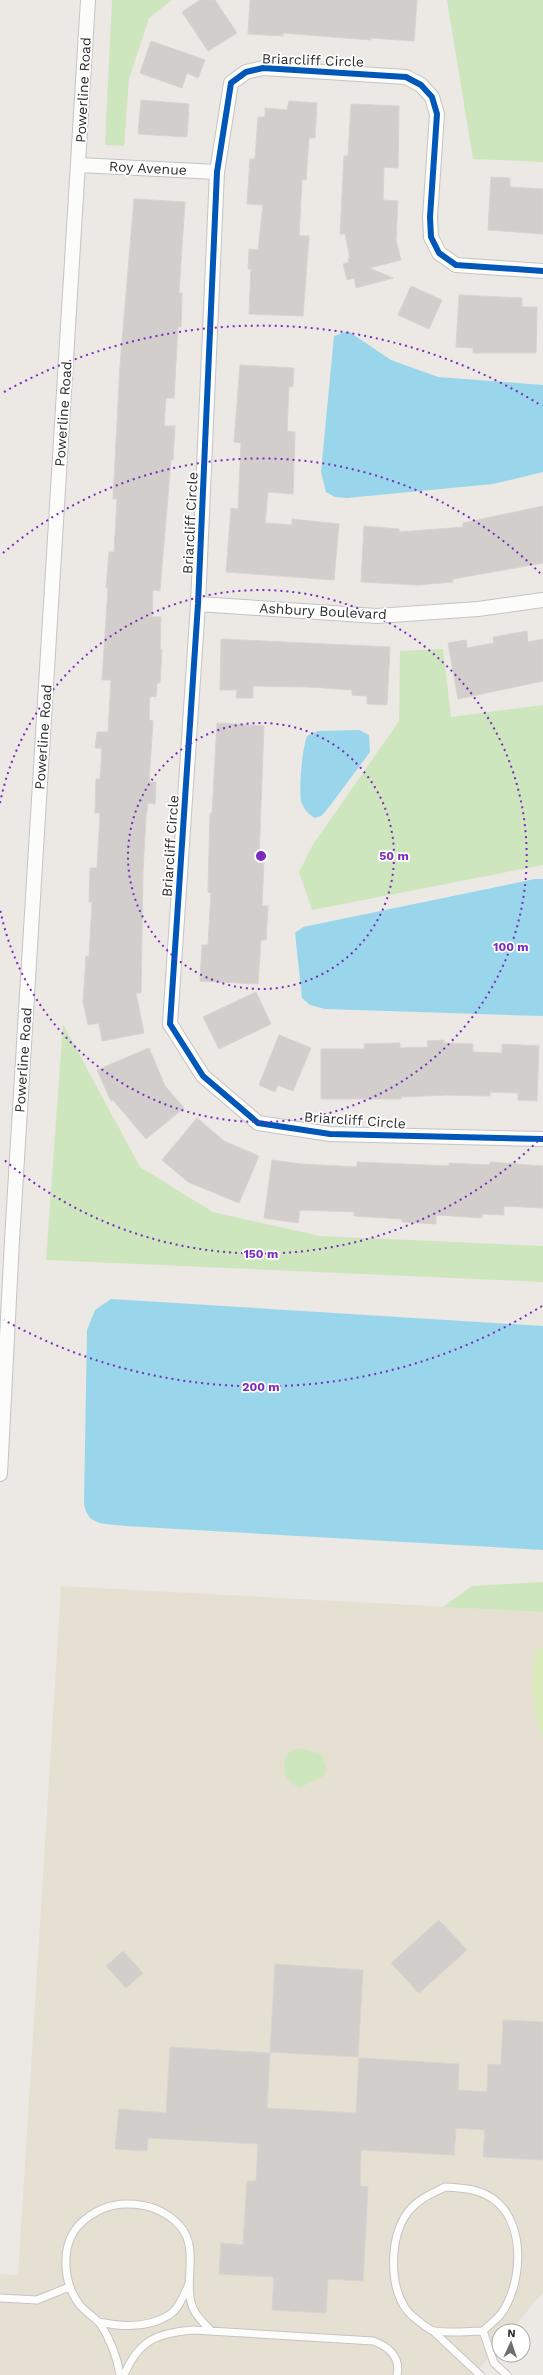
<svg xmlns="http://www.w3.org/2000/svg" width="543" height="2375" font-family="'Work Sans',sans-serif">
  <rect width="100%" height="100%" fill="#ece8e4"/>
  <!-- education -->
  <path fill="#e6e0d3" d="M 61,1586 L 543,1612 L 543,2292 L 511,2331 L 499,2331 L 499,2345 L 474,2375 L 0,2375 L 0,2274 L 18,2275 Z"/>
  <!-- green -->
  <path fill="#cee6be" d="M 112,0 L 172,0 L 149,18 L 129,79 L 124,146 L 105,145 Z
    M 447,0 L 543,0 L 543,162 L 473,159 Z
    M 443,649 L 451,717 L 543,705 L 543,865 L 312,910 L 299,872 L 312,846 L 399,721 L 400,651 Z
    M 63,1024 L 140,1167 L 213,1212 L 320,1236 L 543,1246 L 543,1282 L 46,1260 Z
    M 543,1582 L 543,1612 L 443,1607 L 472,1586 Z
    M 298,1748 L 322,1754 L 327,1770 L 324,1776 L 299,1788 C 284,1779 281,1772 287,1754 Z"/>
  <!-- pitch -->
  <path fill="#d9eabb" d="M 536,1649 L 543,1649 L 543,1738 C 530,1709 532,1679 536,1649 Z"/>
  <!-- water -->
  <path fill="#99d6ec" d="M 348,331 L 391,360 L 438,377 L 543,385 L 543,472 L 493,484 L 347,498 L 335,497 L 326,492 L 321,472 L 334,336 Z
    M 359,730 L 369,735 L 370,752 L 326,811 L 321,816 L 315,818 C 309,815 303,808 301,801 C 299,786 302,750 307,736 L 318,731 Z
    M 535,879 L 543,879 L 543,1016 L 325,1009 L 310,1005 L 302,998 L 295,933 L 303,927 Z
    M 111,1299 L 543,1326 L 543,1550 L 125,1526 C 105,1523 88,1527 84,1504 L 87,1330 L 95,1310 Z"/>
  <!-- building -->
  <path fill="#d1cecb" stroke="#d7d4d0" d="M 200,0 L 215,0 L 237,33 L 208,51 L 182,12 Z
    M 250,0 L 417,0 L 414,41 L 371,38 L 371,40 L 283,33 L 283,36 L 248,34 Z
    M 151,41 L 205,60 L 198,78 L 187,73 L 182,88 L 140,73 Z
    M 141,100 L 189,104 L 187,137 L 138,134 Z
    M 289,101 L 317,103 L 315,138 L 309,138 L 306,180 L 302,180 L 299,236 L 309,236 L 303,316 L 249,314 L 251,269 L 248,269 L 249,249 L 258,250 L 263,205 L 247,204 L 250,159 L 255,159 L 258,117 L 265,117 L 265,108 L 287,110 Z
    M 351,104 L 399,106 L 398,168 L 384,167 L 383,200 L 398,201 L 396,240 L 401,260 L 369,268 L 393,278 L 356,288 L 354,278 L 347,280 L 343,264 L 349,262 L 348,258 L 350,259 L 345,234 L 340,234 L 344,156 L 348,156 Z
    M 491,177 L 510,178 L 510,187 L 543,189 L 543,234 L 488,230 Z
    M 134,199 L 185,202 L 179,293 L 182,293 L 181,327 L 178,327 L 174,398 L 166,398 L 164,426 L 175,426 L 173,460 L 171,460 L 160,591 L 153,590 L 152,617 L 161,617 L 160,649 L 162,649 L 160,683 L 157,683 L 156,697 L 150,696 L 149,720 L 153,721 L 149,782 L 156,782 L 155,804 L 148,803 L 146,816 L 143,871 L 141,993 L 136,993 L 144,1033 L 102,1041 L 99,1023 L 88,1025 L 83,1002 L 86,956 L 89,957 L 92,902 L 89,902 L 90,868 L 97,868 L 100,813 L 95,813 L 96,779 L 100,779 L 102,748 L 95,748 L 97,732 L 108,732 L 111,680 L 102,680 L 108,588 L 106,588 L 109,552 L 114,552 L 117,499 L 113,499 L 120,365 Z
    M 411,286 L 442,300 L 429,329 L 398,315 Z
    M 459,295 L 522,298 L 522,307 L 537,307 L 536,353 L 473,353 L 473,348 L 456,347 Z
    M 240,365 L 294,368 L 293,387 L 289,386 L 287,431 L 295,432 L 293,494 L 268,492 L 265,523 L 292,525 L 292,519 L 339,524 L 334,580 L 226,572 L 231,508 L 238,509 L 241,443 L 234,442 Z
    M 543,506 L 543,563 L 453,579 L 453,582 L 418,585 L 361,582 L 364,526 L 399,529 L 399,532 L 463,527 L 463,523 Z
    M 527,631 L 528,642 L 543,639 L 543,681 L 458,699 L 448,643 L 466,640 L 467,648 L 494,643 L 493,637 Z
    M 221,639 L 390,647 L 387,705 L 367,704 L 367,696 L 352,695 L 352,690 L 309,687 L 253,686 L 253,698 L 236,698 L 237,690 L 220,690 Z
    M 217,723 L 264,726 L 259,859 L 264,859 L 262,906 L 268,906 L 266,940 L 261,940 L 258,984 L 200,981 L 202,945 L 208,945 L 211,893 L 208,892 L 210,813 L 212,813 Z
    M 256,992 L 271,1024 L 219,1049 L 203,1017 Z
    M 279,1035 L 311,1048 L 293,1091 L 278,1085 L 275,1092 L 259,1085 Z
    M 444,1040 L 444,1043 L 473,1044 L 473,1052 L 502,1053 L 502,1044 L 539,1046 L 537,1101 L 518,1100 L 518,1093 L 490,1092 L 490,1096 L 446,1095 L 401,1097 L 401,1099 L 321,1099 L 321,1049 L 365,1049 L 364,1044 L 400,1043 L 400,1048 L 428,1047 L 427,1041 Z
    M 149,1048 L 165,1086 L 184,1108 L 146,1139 L 113,1100 L 111,1101 L 97,1070 Z
    M 197,1118 L 224,1141 L 259,1156 L 239,1203 L 188,1182 L 162,1160 Z
    M 272,1160 L 301,1164 L 357,1167 L 357,1162 L 449,1166 L 449,1163 L 490,1165 L 490,1162 L 543,1166 L 543,1208 L 504,1206 L 504,1215 L 482,1214 L 482,1218 L 436,1215 L 436,1224 L 402,1222 L 402,1219 L 354,1216 L 354,1212 L 300,1210 L 298,1223 L 264,1218 Z
    M 439,1920 L 467,1950 L 419,1993 L 391,1963 Z
    M 123,1951 L 143,1973 L 126,1988 L 106,1966 Z
    M 275,1964 L 363,1970 L 358,2057 L 270,2052 Z
    M 503,2020 L 543,2022 L 543,2160 L 483,2157 L 485,2130 L 456,2128 L 454,2155 L 361,2150 L 360,2186 L 368,2187 L 363,2281 L 328,2279 L 326,2313 L 272,2310 L 274,2277 L 219,2274 L 221,2243 L 243,2245 L 247,2181 L 256,2181 L 258,2144 L 148,2138 L 147,2151 L 115,2149 L 119,2109 L 166,2113 L 170,2047 L 270,2053 L 267,2108 L 356,2113 L 359,2058 L 459,2064 L 458,2090 L 487,2092 L 488,2064 L 501,2065 Z"/>
  <g fill="none" stroke-linecap="round" stroke-linejoin="round">
    <defs>
      <path id="service" d="M 445,2187 C 464,2188 482,2189 497,2202 C 526,2227 522,2285 501,2314 C 496,2320 489,2325 483,2331 C 472,2331 440,2334 431,2330 C 423,2325 408,2314 404,2306 C 389,2281 390,2236 408,2212 C 418,2199 431,2194 445,2187 Z
        M 0,2298 L 37,2300 L 69,2287
        M 99,2322 C 122,2327 149,2328 169,2315 C 179,2309 184,2294 189,2284
        M 433,2331 L 480,2375
        M 483,2331 L 494,2363 L 507,2375
        M 120,2375 C 117,2356 111,2341 101,2325 C 95,2317 85,2312 79,2304 C 63,2282 60,2246 79,2225 C 93,2211 108,2204 127,2204 C 147,2204 165,2210 179,2225 C 202,2249 180,2286 195,2312 C 199,2319 206,2325 211,2331
        M 124,2375 C 139,2340 157,2333 193,2330 L 373,2341 C 388,2346 401,2357 397,2375"/>
      <path id="minor" d="M 79,165 L 217,172
        M 543,271 L 456,265 L 439,253 L 431,237 L 430,217 L 437,114 L 432,97 L 421,85 L 406,77 L 263,68 L 246,72 L 231,83 L 217,172 L 198,604 L 170,1024 L 203,1076 L 258,1123 L 330,1134 L 543,1139
        M 198,604 L 377,616 L 478,609 L 543,600
        M 0,1474 L 12,1240 L 88,0"/>
    </defs>
    <!-- service casing -->
    <use href="#service" stroke="#c5c4c5" stroke-width="9"/>
    <!-- minor casing -->
    <use href="#minor" stroke="#c5c4c5" stroke-width="16"/>
    <!-- service -->
    <use href="#service" stroke="#fcfcfb" stroke-width="7"/>
    <!-- minor -->
    <use href="#minor" stroke="#fcfcfb" stroke-width="14"/>
    <defs>
      <path id="cycleway" d="M 543,271 L 456,265 L 439,253 L 431,237 L 430,217 L 437,114 L 432,97 L 421,85 L 406,77 L 263,68 L 246,72 L 231,83 L 217,172 L 198,604 L 170,1024 L 203,1076 L 258,1123 L 330,1134 L 543,1139"/>
    </defs>
    <!-- cycleway casing -->
    <use href="#cycleway" stroke="#fff" stroke-width="8"/>
    <!-- cycleway -->
    <use href="#cycleway" stroke="#0057b8" stroke-width="6"/>
  </g>
  <!-- distance rings -->
  <g fill="none" stroke="#7b2cbf" stroke-width="2" stroke-dasharray="2 4">
    <circle cx="261" cy="856" r="133"/>
    <path d="M0 803A266 266 0 1 1 0 909"/>
    <path d="M542 1137A398 398 0 0 1 3 1159M3 553A398 398 0 0 1 542 575"/>
    <path d="M542 1306A531 531 0 0 1 4 1320M4 392A531 531 0 0 1 542 406"/>
  </g>
  <g text-anchor="middle" dominant-baseline="central" stroke-width="3.5" stroke-linejoin="round" paint-order="stroke">
    <!-- street labels -->
    <g font-size="14" fill="#2e2e2e" stroke="#fff">
      <text transform="translate(313 60) rotate(2)">Briarcliff Circle</text>
      <text transform="translate(83 90) rotate(-87)">Powerline Road</text>
      <text transform="translate(148 168) rotate(3)">Roy Avenue</text>
      <text transform="translate(63 414) rotate(-86)">Powerline Road</text>
      <text transform="translate(190 523) rotate(-87)">Briarcliff Circle</text>
      <text transform="translate(323 611) rotate(3)">Ashbury Boulevard</text>
      <text transform="translate(43 737) rotate(-86)">Powerline Road</text>
      <text transform="translate(170 846) rotate(-86)">Briarcliff Circle</text>
      <text transform="translate(23 1060) rotate(-86)">Powerline Road</text>
      <text transform="translate(355 1120) rotate(4)">Briarcliff Circle</text>
    </g>
  </g>
  <circle cx="261" cy="856" r="6" fill="#7b2cbf" stroke="#fff" stroke-width="2"/>
  <g font-size="12" text-anchor="middle" font-weight="bold" fill="#7b2cbf" stroke="#fff" stroke-width="3.5" stroke-linejoin="round" paint-order="stroke">
    <text x="394" y="860">50 m</text>
    <text x="511" y="951">100 m</text>
    <text x="261" y="1258">150 m</text>
    <text x="261" y="1391">200 m</text>
  </g>
  <!-- north arrow -->
  <g transform="translate(511 2343) rotate(3)"><circle r="19" fill="#ffffff" stroke="#ababab"/>
  <path d="M0-3L7 15L0 10L-7 15Z" fill="#706f6e"/>
  <text y="-6" font-size="11" font-weight="bold" text-anchor="middle" fill="#2e2e2e">N</text>
  </g>
</svg>
